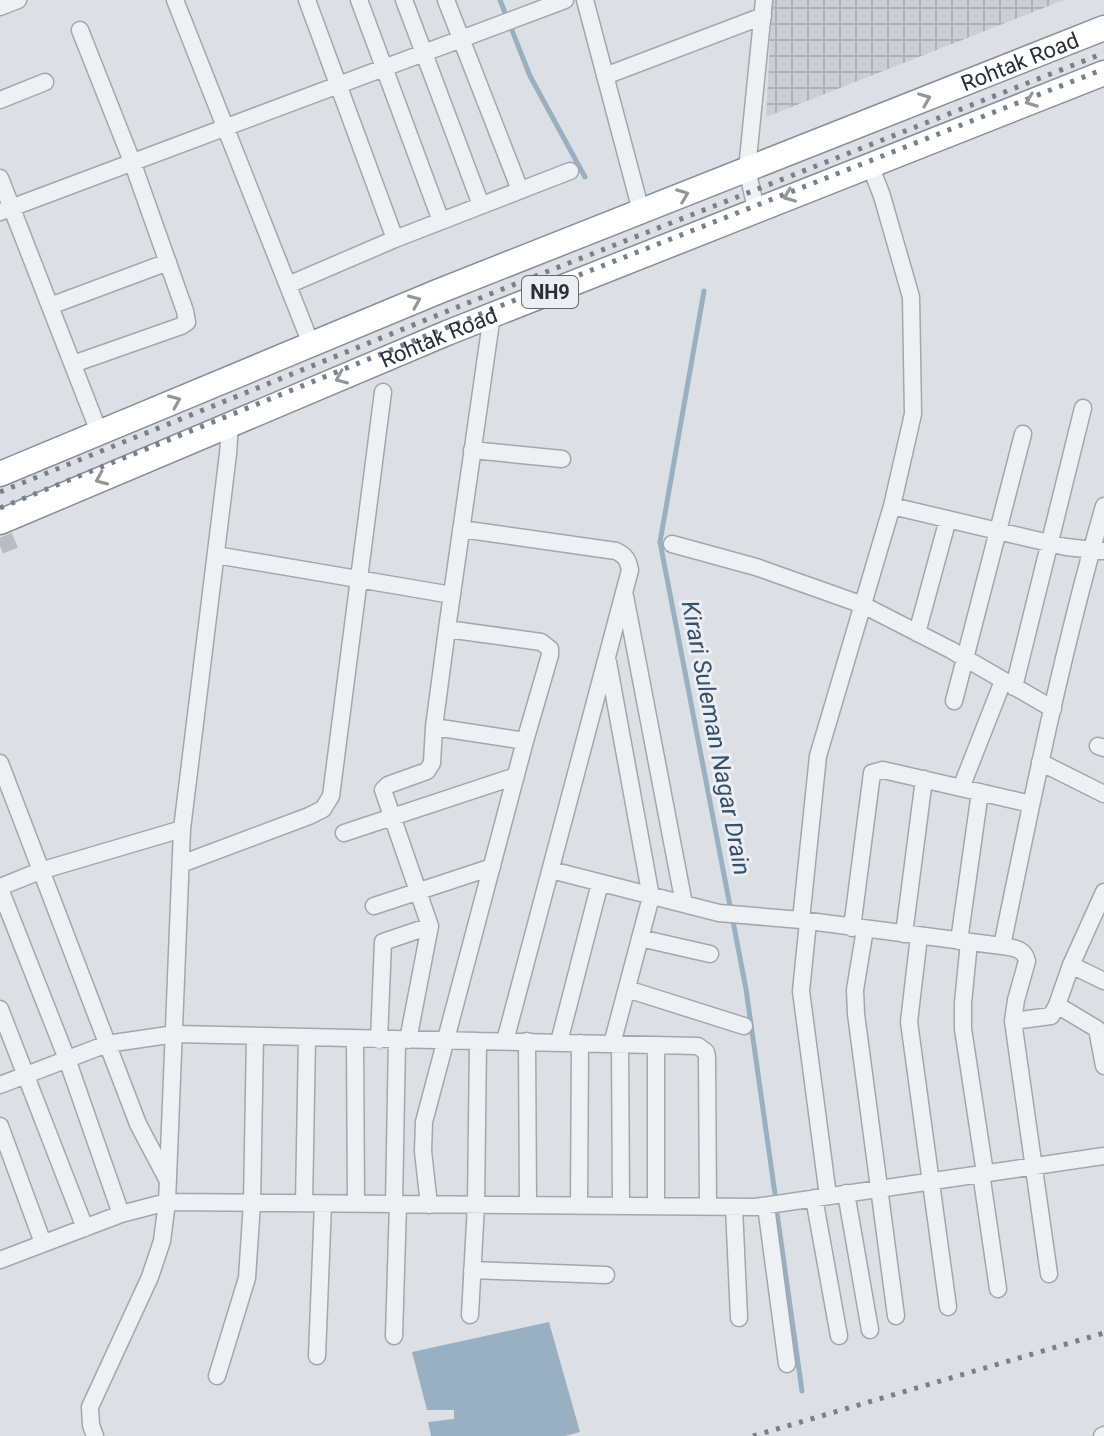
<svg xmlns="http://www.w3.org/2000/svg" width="1104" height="1436" font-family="Roboto,sans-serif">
  <defs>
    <pattern id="industrial-grid" width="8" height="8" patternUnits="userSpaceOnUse" patternTransform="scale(2)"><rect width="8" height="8" fill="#cacfd6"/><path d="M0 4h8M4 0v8" fill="none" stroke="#aeb2b8"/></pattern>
  </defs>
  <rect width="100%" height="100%" fill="#dce0e5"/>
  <!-- industrial -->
  <path fill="url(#industrial-grid)" d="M 772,0 L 1064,0 L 766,117 Z"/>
  <!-- water -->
  <path fill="#99b0c3" d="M 549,1322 L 580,1432 L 565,1436 L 431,1436 L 428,1422 L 454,1419 L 454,1410 L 427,1410 L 412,1352 Z"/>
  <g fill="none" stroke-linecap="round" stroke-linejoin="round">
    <!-- stream -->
    <path stroke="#99b0c3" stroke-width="5" d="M 500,0 L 530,76 L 585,177
      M 704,291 L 660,542 L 746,989 L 775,1194
      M 777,1213 L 802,1391"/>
    <!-- minor-tunnel -->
    <path stroke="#b8bdc3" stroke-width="16" stroke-dasharray="16 8" stroke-linecap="butt" d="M 0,546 L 20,538"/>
    <defs>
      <path id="minor" d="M 175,0 L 311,344
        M 359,0 L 441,221
        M 404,0 L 481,205
        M 446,0 L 520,190
        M 585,0 L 641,211
        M 0,7 L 18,0
        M 605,76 L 763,16
        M 0,100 L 45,82
        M 0,178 L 99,432
        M 756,209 L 747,169 L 764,0
        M 0,212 L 565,0
        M 395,239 L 570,171
        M 288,285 L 395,239 L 307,0
        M 50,306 L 168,262
        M 73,364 L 181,326 L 187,322 L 185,311 L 133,164 L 80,30
        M 472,450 L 562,459
        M 892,506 L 1066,547 L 1104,551
        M 461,529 L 616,551 C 626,556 628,560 630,570 L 505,1041
        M 672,544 L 756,567 L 863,605 L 951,650 L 1053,709
        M 216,555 L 452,595
        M 625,596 L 684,904
        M 917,633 L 948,519
        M 608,662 L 651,897 L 612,1044
        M 1014,687 L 1083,408
        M 954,701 L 1023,434
        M 434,727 L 525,741
        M 1098,746 L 1104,748
        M 1040,762 L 1104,794
        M 0,763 L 138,1124 L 167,1179
        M 961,788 L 1003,681
        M 344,833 L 516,776
        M 181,864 L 309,816 L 323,809 L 331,796 L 383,392
        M 551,870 L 719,913 L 801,920 L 1002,946 C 1013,948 1024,948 1027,961 L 1016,1000 L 1013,1021 L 1049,1274
        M 0,887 L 40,871 L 182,829
        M 0,889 L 67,1059 L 121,1214
        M 1104,892 L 1071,965 L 1057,1005 L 1097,1029 L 1104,1066
        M 374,906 L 492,867
        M 801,920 L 818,756 L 892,506 L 913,414 L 911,297 L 882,196 L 870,165
        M 808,922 L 801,991 L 828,1196
        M 852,928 L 872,773 L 883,770 L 1031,804
        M 865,929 L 855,990 L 856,1014 L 896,1316
        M 904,934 L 924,779
        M 919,936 L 909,1022 L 948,1307
        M 640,938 L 710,954
        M 959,941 L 980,792
        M 969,942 L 963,1003 L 963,1029 L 985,1173
        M 1002,946 C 1032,799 1062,651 1104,506
        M 1071,965 L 1104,981
        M 627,989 L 744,1026
        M 0,1009 L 85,1228
        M 1013,1021 L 1051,1016 L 1057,1005
        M 355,1039 L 356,1204
        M 379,1040 L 383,942 L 430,926
        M 408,1040 L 430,926 L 383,790 L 388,785 L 427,771 L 432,763 L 434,727 L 447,629 L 492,315
        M 527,1041 L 528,1205
        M 559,1042 L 600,883
        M 620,1045 L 621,1206
        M 0,1085 L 107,1044 L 175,1034 L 698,1046 L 706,1052 L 707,1057 L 708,1207
        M 0,1126 L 43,1243
        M 981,1173 L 998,1289
        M 846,1193 L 870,1330
        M 814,1198 L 839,1336
        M 304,1203 L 307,1038
        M 394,1204 L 397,1040
        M 429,1205 L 423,1151 L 424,1122 L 525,741 L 550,655 L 550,649 L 541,642 L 447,629
        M 579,1206 L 580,1043
        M 656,1206 L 656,1046
        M 766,1206 L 787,1364
        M 734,1207 L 739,1318
        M 0,1260 L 121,1214 L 167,1202 L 755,1207 L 1104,1156
        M 472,1270 L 606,1275
        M 470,1315 L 476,1205 L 478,1041
        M 394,1336 L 398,1204
        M 317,1356 L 323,1204
        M 217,1376 L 247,1278 L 252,1203 L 255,1036
        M 95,1436 L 91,1425 L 90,1407 L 150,1277 L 162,1241 L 167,1202 L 182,829 L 228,454 L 230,424
        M 1102,1436 L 1104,1435"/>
      <g id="highway">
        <path id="s1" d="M 0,474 L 437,292 L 1104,28"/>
        <path id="s2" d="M 0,522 L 447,333 L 1104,73"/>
      </g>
    </defs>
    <!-- minor casing -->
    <use href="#minor" stroke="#a2a7ae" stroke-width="19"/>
    <!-- highway casing -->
    <use href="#highway" stroke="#858f9a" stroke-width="27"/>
    <!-- minor -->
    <use href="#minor" stroke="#eef1f4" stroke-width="16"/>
    <!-- highway -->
    <use href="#highway" stroke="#fff" stroke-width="24"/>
    <!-- rail -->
    <path stroke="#77818d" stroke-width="5" stroke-dasharray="4 8" stroke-linecap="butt" d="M 0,492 L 495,292 L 1104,53
      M 0,508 L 500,306 L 1104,69
      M 753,1436 L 1104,1333"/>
  </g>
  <!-- one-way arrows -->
  <defs><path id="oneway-chevron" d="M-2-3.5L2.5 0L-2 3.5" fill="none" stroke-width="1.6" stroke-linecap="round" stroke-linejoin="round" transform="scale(2)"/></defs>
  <g stroke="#93979c">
    <use href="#oneway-chevron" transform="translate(925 99) rotate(-22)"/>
    <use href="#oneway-chevron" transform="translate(1031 101) rotate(159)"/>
    <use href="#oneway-chevron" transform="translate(683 195) rotate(-21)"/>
    <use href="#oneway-chevron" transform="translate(789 196) rotate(158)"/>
    <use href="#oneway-chevron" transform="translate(415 301) rotate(-23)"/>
    <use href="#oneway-chevron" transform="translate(341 378) rotate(157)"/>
    <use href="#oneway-chevron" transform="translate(175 401) rotate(-23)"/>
    <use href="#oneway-chevron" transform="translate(101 479) rotate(157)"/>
  </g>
  <g text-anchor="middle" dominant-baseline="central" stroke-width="6" stroke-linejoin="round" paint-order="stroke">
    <!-- shield labels -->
    <rect fill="#ebeff3" stroke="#626972" stroke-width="2" x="522" y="276" width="56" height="32" rx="6"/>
    <g font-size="20" font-weight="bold" fill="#272f3a">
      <text x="550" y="292">NH9</text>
    </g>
    <!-- street labels -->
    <g font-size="22" fill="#272f3a" stroke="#ebeff3">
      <text stroke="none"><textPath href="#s1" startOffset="1100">Rohtak Road</textPath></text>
      <text stroke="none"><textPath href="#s2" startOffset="476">Rohtak Road</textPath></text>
    </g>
    <!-- water labels -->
    <g font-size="24" font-style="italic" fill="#35506a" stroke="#ebeff3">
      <text transform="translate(716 738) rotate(79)">Kirari Suleman Nagar Drain</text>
    </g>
  </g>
</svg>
